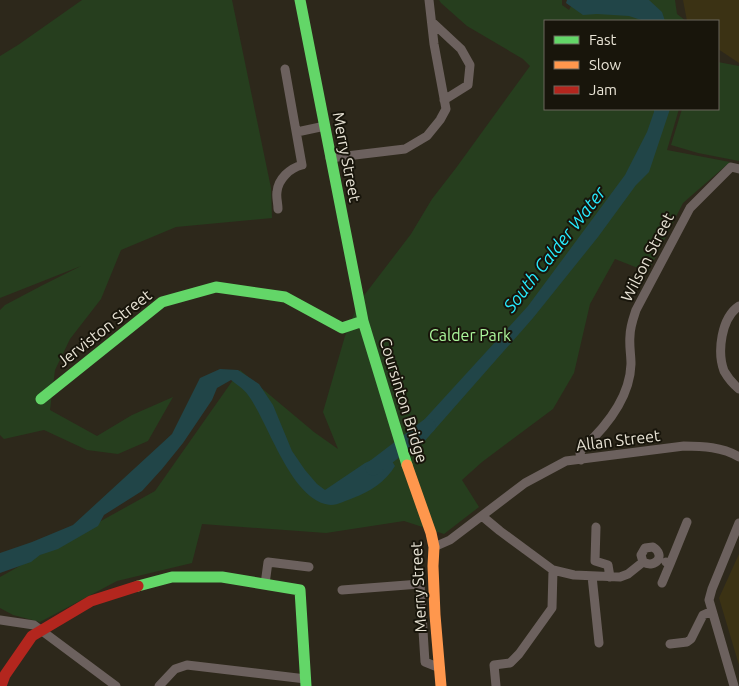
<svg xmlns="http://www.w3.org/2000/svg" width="739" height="686" font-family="Ubuntu,sans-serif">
  <rect width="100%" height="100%" fill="#2d281b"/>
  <!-- built -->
  <path fill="#3b3214" d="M 683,0 L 739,0 L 739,63 L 718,49 L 718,21 L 687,21 Z
    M 739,554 L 739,665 L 719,598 Z"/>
  <!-- green -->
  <path fill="#263e1e" d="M 82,0 L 232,0 L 271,188 L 272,218 L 176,227 L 121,250 L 101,299 L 70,339 L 55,370 L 50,410 L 97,436 L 132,415 L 173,397 L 148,441 L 118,454 L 87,450 L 44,430 L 4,439 L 0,435 L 0,310 L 5,305 L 41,286 L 81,266 L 0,298 L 0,56 L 18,45 Z
    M 439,0 L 562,0 L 562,5 L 569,10 L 574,0 L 675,0 L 677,14 L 686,21 L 545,21 L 545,109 L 679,109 L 667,150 L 730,162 L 683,203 L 648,272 L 615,259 L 590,304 L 574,373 L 553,409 L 482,462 L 462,480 L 479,507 L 444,534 L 404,521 L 326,533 L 202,524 L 192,563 L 117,581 L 40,622 L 13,615 L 0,608 L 0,577 L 155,491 L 240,370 L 314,432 L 338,449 L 323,412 L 345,336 L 359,302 L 411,234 L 432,199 L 456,168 L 530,66 L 523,59 L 467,26 L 441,3 Z
    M 718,62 L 739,66 L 739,161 L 698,153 L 671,145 L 682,109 L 718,109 Z"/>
  <!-- water -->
  <path fill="#214548" d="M 567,0 L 649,0 L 662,12 L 665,21 L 644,21 L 629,16 L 597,14 L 583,15 L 566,3 Z
    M 654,109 L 670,109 L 649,172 L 636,185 L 598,237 L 533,318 L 415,452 L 412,433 L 528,306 L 625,175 L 647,132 L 654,112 Z
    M 220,369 L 238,370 L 259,384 L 273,405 L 292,451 L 305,470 L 317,484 L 325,490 L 365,463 L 387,453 L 395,466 C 386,481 370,492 353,498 C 347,500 338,505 331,505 C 291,502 269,423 248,395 C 244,389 236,384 231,380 L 217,388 L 212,400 L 183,443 L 162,469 L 142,491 L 104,515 L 98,526 L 58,549 L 40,555 L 31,562 L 0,573 L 0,553 L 32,542 L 73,525 L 172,434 L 200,378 Z"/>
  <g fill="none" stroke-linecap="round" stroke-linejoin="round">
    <!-- river -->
    <path stroke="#214548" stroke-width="15" d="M 373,468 L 428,426"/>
    <!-- street -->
    <path stroke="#6c615e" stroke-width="9" d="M 432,22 L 461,49 L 470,65 L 468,85 L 444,100
      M 297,132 L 325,126
      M 330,158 L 405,149 L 427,136 L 440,120 L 446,109 L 434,44 L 429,0
      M 278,209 C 278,203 276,197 277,192 C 278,179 290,168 302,165 L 285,69
      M 739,306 C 721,318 717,352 724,371 C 728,378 733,384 739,389
      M 581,460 L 580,453 L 582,449 C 606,427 630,398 631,364 C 631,355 629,345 630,336 C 630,327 633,319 636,310 L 690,208 L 731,167 L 739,169
      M 482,516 L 500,531 L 553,570 L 574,575 L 620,577 L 628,574 L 643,562 L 641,555 L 645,548 L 653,547 C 666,555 656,569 643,562
      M 596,527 L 595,561 L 608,565 L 610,577
      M 434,547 L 450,540 L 525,483 L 566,461 L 684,446 C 702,446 723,447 739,457
      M 670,564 L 687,522
      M 592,576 L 599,643
      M 662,583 L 670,564 L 666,562
      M 265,584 L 268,562 L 309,567
      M 342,590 L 420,584 L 425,662 L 440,668
      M 0,620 L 34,625 L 116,686
      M 670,644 L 687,642 L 691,639 L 703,615 L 712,611
      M 159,686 L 175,669 L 187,665 L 306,679
      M 496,686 L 494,665 L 510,663 L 519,654 L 552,608 L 553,570
      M 734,686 L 709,600 L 712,589 L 739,523"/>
    <!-- fast -->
    <path stroke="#63d668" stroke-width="11" d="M 300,0 L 363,321 L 407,465
      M 41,399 L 162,302 L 216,287 L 285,297 L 342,328 L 363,321
      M 138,586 L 172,577 L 222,577 L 300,590 L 306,686"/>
    <!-- slow -->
    <path stroke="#ff974d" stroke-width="11" d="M 407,465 L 431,533 L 434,547 L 433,566 L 435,615 L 441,686"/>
    <!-- jam -->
    <path stroke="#b3261e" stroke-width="11" d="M 1,686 L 5,675 L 32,636 L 91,601 L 138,586"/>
  </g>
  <g text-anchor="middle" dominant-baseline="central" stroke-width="4" stroke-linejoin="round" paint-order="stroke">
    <!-- street labels -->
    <g font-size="16" fill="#e8e3d5" stroke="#18150b">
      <text transform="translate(347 157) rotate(79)">Merry Street</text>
      <text transform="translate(647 257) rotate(-63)">Wilson Street</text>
      <text transform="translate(104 328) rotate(-38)">Jerviston Street</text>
      <text transform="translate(404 400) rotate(73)">Coursinton Bridge</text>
      <text transform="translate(618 440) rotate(-7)">Allan Street</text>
      <text transform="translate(418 587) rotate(-93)">Merry Street</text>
    </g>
    <!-- park labels -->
    <g font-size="16" fill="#acf79c" stroke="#18150b">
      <text x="470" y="335">Calder Park</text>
    </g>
    <!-- water labels -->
    <g font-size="18" font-style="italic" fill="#27ecff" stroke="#18150b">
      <text transform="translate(554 249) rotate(-52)">South Calder Water</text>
    </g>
  </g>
  <!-- legend -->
  <rect x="544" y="20" width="175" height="90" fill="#18150b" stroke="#6b675c"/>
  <rect x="554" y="36" width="25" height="8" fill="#63d668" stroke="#6b675c"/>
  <text x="589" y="45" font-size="15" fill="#e8e3d5">Fast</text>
  <rect x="554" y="61" width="25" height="8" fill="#ff974d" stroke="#6b675c"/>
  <text x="589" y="70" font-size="15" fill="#e8e3d5">Slow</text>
  <rect x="554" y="86" width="25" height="8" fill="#b3261e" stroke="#6b675c"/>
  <text x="589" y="95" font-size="15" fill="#e8e3d5">Jam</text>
</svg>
